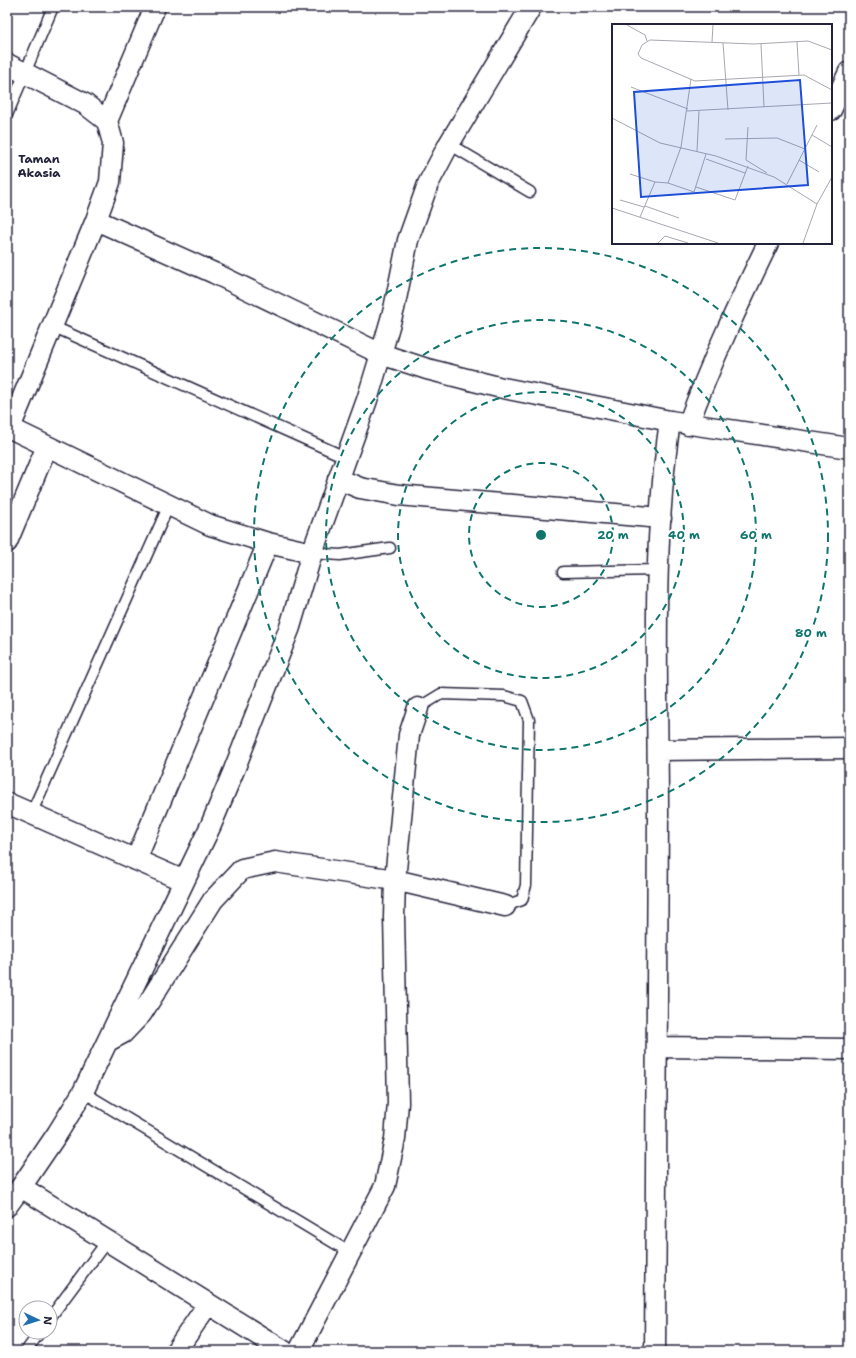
<svg xmlns="http://www.w3.org/2000/svg" width="856" height="1358" font-family="'Shantell Sans',sans-serif">
  <rect width="100%" height="100%" fill="#fff"/>
  <filter id="ink" filterUnits="userSpaceOnUse"><feTurbulence type="fractalNoise" baseFrequency=".025" numOctaves="2"/><feDisplacementMap in="SourceGraphic" scale="8" xChannelSelector="R" yChannelSelector="G"/><feConvolveMatrix kernelMatrix="1 2 1 2 8 2 1 2 1" color-interpolation-filters="sRGB"/></filter>
  <g filter="url(#ink)">
    <g fill="none" stroke-linecap="round" stroke-linejoin="round">
      <defs>
        <path id="service" d="M 7,115 L 53,7
          M 449,144 L 530,192
          M 52,326 L 345,457
          M 312,553 L 340,555 L 390,548
          M 563,572 L 657,570
          M 418,708 L 441,694 L 504,696 L 522,701 L 529,720 L 526,885 L 522,900 L 505,906
          M 31,814 L 169,505
          M 83,1092 L 351,1253
          M 50,1318 L 107,1241
          M 26,1351 L 40,1332"/>
        <path id="minor" d="M 7,64 L 85,104 L 107,121 L 113,143 L 110,182 L 96,220 L 214,273 L 381,354 L 427,369 L 498,387 L 670,421 L 849,448
          M 831,110 L 849,72
          M 107,121 L 155,7
          M 96,220 L 10,428 L 210,525 L 268,543 L 312,553
          M 688,425 C 711,362 739,303 768,243
          M 338,479 L 360,488 L 399,495 L 661,518
          M 7,542 L 47,446
          M 658,750 L 849,748
          M 7,803 L 184,881
          M 136,860 L 268,543
          M 110,1040 L 123,1033 L 142,1013 L 213,900 L 242,869 L 275,862 L 395,880 L 505,906
          M 658,1047 L 849,1049
          M 21,1187 L 284,1351
          M 7,1206 L 21,1187 L 57,1134 L 83,1092 L 211,825 L 234,770 L 290,627 L 312,553 L 367,400 L 381,354 L 394,309 L 408,240 L 428,184 L 449,144 L 531,7
          M 176,1351 L 208,1304
          M 299,1351 L 385,1186 L 395,1139 L 398,1103 L 394,917 L 395,880 L 409,735 L 418,708
          M 655,1351 C 657,1172 658,993 658,813 C 658,683 651,551 670,421"/>
      </defs>
      <!-- service casing -->
      <use href="#service" stroke="#22223b" stroke-width="13"/>
      <!-- minor casing -->
      <use href="#minor" stroke="#22223b" stroke-width="23"/>
      <!-- service -->
      <use href="#service" stroke="#fff" stroke-width="10"/>
      <!-- minor -->
      <use href="#minor" stroke="#fff" stroke-width="20"/>
    </g>
  </g>
  <!-- distance rings -->
  <g fill="none" stroke="#0f766e" stroke-width="2" stroke-dasharray="7 5">
    <circle cx="541" cy="535" r="72"/>
    <circle cx="541" cy="535" r="143"/>
    <circle cx="541" cy="535" r="215"/>
    <circle cx="541" cy="535" r="287"/>
  </g>
  <g text-anchor="middle" dominant-baseline="central" stroke-width="4" stroke-linejoin="round" paint-order="stroke">
    <!-- neighbourhood labels -->
    <g font-size="12" font-weight="bold" fill="#22223b" stroke="#fff">
      <text x="39" y="159">Taman<tspan x="39" dy="14">Akasia</tspan></text>
    </g>
  </g>
  <!-- overview -->
  <g transform="translate(612 24)">
    <rect width="220" height="220" fill="#fff"/>
    <path fill="none" stroke="#a7a7b1" stroke-width="1" d="M 15,1 L 33,11 L 35,17M 100,18 L 101,1M 185,18 L 187,51M 111,19 L 116,86M 149,20 L 152,83M 220,26 L 196,17 L 142,20 L 38,16 L 30,21 L 26,30 L 29,34 L 83,57 L 192,51 L 220,66M 19,63 L 76,85M 75,87 L 220,79M 0,94 L 48,119 L 104,132 L 162,153 L 205,180M 136,103 L 134,136 L 155,149M 200,111 L 220,123M 113,115 L 165,114 L 193,125M 85,127 L 87,87M 94,135 L 133,149M 187,136 L 207,148M 18,150 L 43,158M 56,159 L 82,168 L 94,130M 175,160 L 205,101M 84,163 L 123,176 L 136,142M 8,176 L 32,183M 33,182 L 67,194M 0,184 L 106,219M 28,193 L 43,158 L 56,159 L 69,123 L 79,55M 46,219 L 53,212 L 76,219M 191,219 L 205,180 L 220,153"/>
    <path fill="#1d4ed8" fill-opacity="0.15" stroke="#1d4ed8" stroke-width="2" d="M 188,56 L 196,161 L 29,173 L 22,68 Z"/>
    <rect width="220" height="220" fill="none" stroke="#22223b" stroke-width="2"/>
  </g>
  <circle cx="541" cy="535" r="6" fill="#0f766e" stroke="#fff" stroke-width="2"/>
  <g font-size="12" text-anchor="middle" font-weight="bold" fill="#0f766e" stroke="#fff" stroke-width="4" stroke-linejoin="round" paint-order="stroke">
    <text x="613" y="539">20 m</text>
    <text x="684" y="539">40 m</text>
    <text x="756" y="539">60 m</text>
    <text x="811" y="637">80 m</text>
  </g>
  <!-- margin -->
  <rect width="856" height="1358" fill="none" stroke="#fff" stroke-width="24"/>
  <rect x="12" y="12" width="832" height="1334" fill="none" stroke="#22223b" stroke-width="1.5" filter="url(#ink)"/>
  <!-- north arrow -->
  <g transform="translate(38 1320) rotate(94)"><circle r="19" fill="#ffffff" stroke="#a7a7b1"/>
  <path d="M0-3L7 15L0 10L-7 15Z" fill="#1f6fb2"/>
  <text y="-6" font-size="11" font-weight="bold" text-anchor="middle" fill="#22223b">N</text>
  </g>
</svg>
